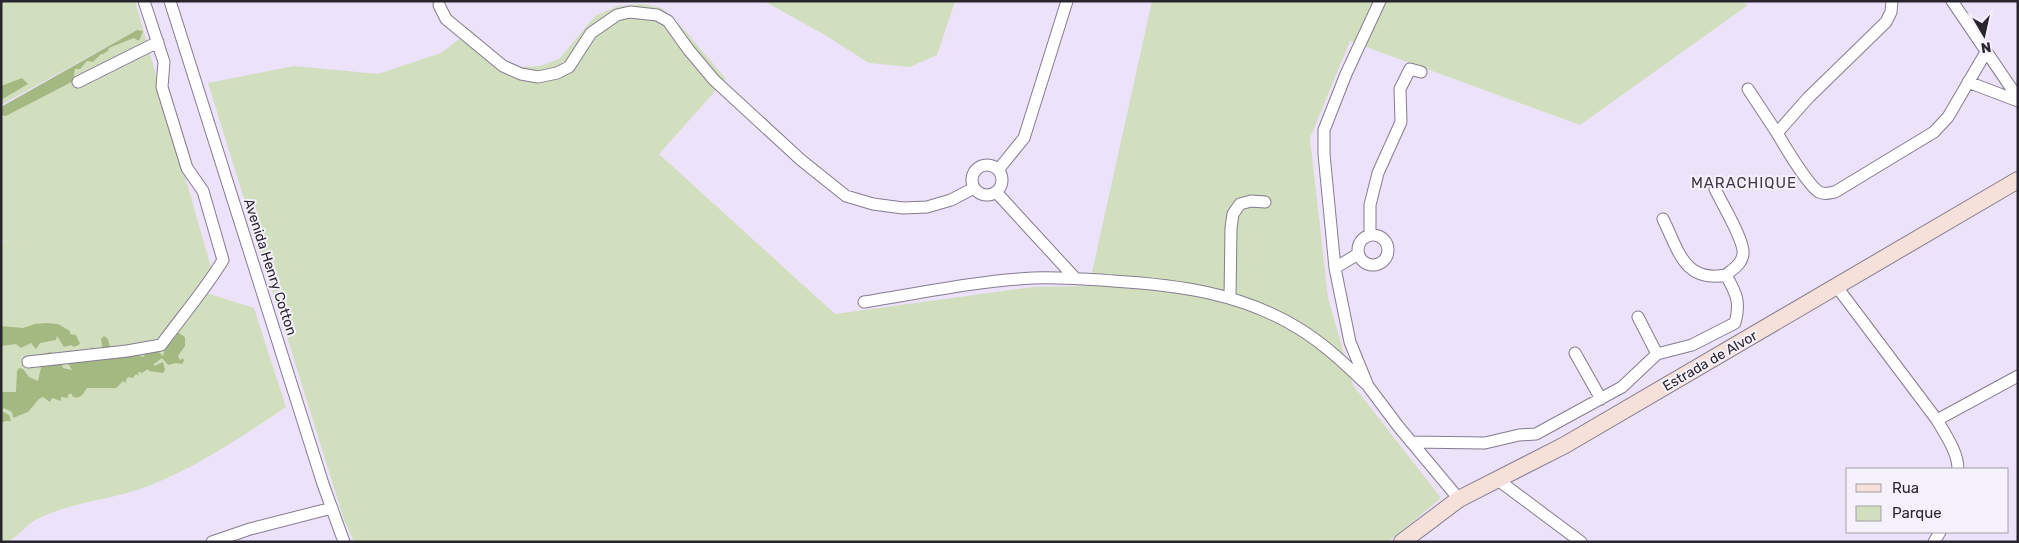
<svg xmlns="http://www.w3.org/2000/svg" width="2019" height="543" font-family="Rubik,sans-serif">
  <rect width="100%" height="100%" fill="#ece2f9"/>
  <!-- green -->
  <path fill="#d2dfbe" d="M 1,1 L 135,1 L 212,271 L 200,291 L 254,308 L 286,407 C 243,436 200,465 151,485 C 114,500 72,501 35,520 C 23,527 16,542 1,542 L 1,242 L 4,243 L 1,236 L 1,115 L 6,116 L 64,86 L 74,73 L 75,69 L 101,53 L 103,54 L 108,51 L 109,48 L 134,38 L 143,31 L 137,30 L 1,105 Z
    M 764,1 L 955,1 L 937,55 L 910,67 L 869,63 L 825,35 Z
    M 1152,1 L 1740,1 L 1748,5 L 1580,125 L 1350,41 L 1310,138 L 1328,298 L 1353,385 L 1441,498 L 1388,542 L 354,542 L 344,520 L 208,83 L 294,66 L 378,74 L 441,53 L 471,30 L 497,54 L 517,67 L 540,66 L 559,59 L 595,16 L 618,6 L 642,4 L 662,8 L 682,27 L 726,79 L 659,154 L 835,314 L 1033,287 L 1089,286 Z"/>
  <!-- forest -->
  <path fill="#a4b882" d="M 137,30 L 143,31 L 139,41 L 134,38 L 109,48 L 108,51 L 103,54 L 101,54 L 93,62 L 87,61 L 80,69 L 75,69 L 73,81 L 64,86 L 6,116 L 1,115 L 1,107 Z
    M 22,78 L 28,84 L 1,100 L 1,86 Z
    M 46,323 L 58,324 L 70,331 L 70,334 L 76,335 L 80,344 L 74,347 L 71,345 L 64,347 L 57,336 L 56,340 L 40,343 L 36,349 L 31,343 L 21,348 L 16,344 L 1,346 L 1,326 L 23,328 L 35,324 Z
    M 175,331 L 185,337 L 185,346 L 178,356 L 180,360 L 183,358 L 184,361 L 182,364 L 176,363 L 168,365 L 162,358 L 154,364 L 154,366 L 163,362 L 165,370 L 163,373 L 149,371 L 148,369 L 142,373 L 138,372 L 139,376 L 136,374 L 133,378 L 128,377 L 126,380 L 126,383 L 123,381 L 116,388 L 87,388 C 83,394 81,399 73,397 L 71,393 L 68,395 L 68,398 L 61,397 L 61,401 L 52,398 L 50,402 L 43,397 L 39,399 L 28,412 L 13,418 L 12,412 L 4,408 L 2,411 L 9,415 L 11,421 L 5,421 L 1,423 L 1,392 L 16,392 L 17,371 L 19,368 L 23,369 L 29,377 L 38,381 L 44,354 L 50,352 L 61,356 L 61,362 L 63,368 L 72,370 L 67,362 L 85,356 L 85,362 L 92,361 L 91,347 L 97,350 L 103,350 L 101,339 L 104,336 L 108,339 L 112,355 L 133,353 L 143,357 L 147,351 L 158,351 L 163,356 L 168,338 Z"/>
  <g fill="none" stroke-linecap="round" stroke-linejoin="round">
    <defs>
      <path id="street" d="M 170,1 L 323,484 L 344,542
        M 1380,1 L 1346,74 L 1324,130 L 1324,154 L 1335,268 L 1350,342 L 1368,386 L 1398,426 L 1459,499
        M 1952,1 L 2018,98
        M 439,5 L 446,19 L 503,66 L 521,74 L 538,77 L 557,73 L 569,67 L 591,33 L 617,15 L 630,12 L 657,15 L 668,21 L 688,49 L 714,80 L 801,160 L 846,196 L 873,204 L 903,208 L 927,207 L 951,200 L 974,188
        M 78,82 L 158,42
        M 1968,82 L 2018,101
        M 1748,89 L 1777,133 L 1808,98 L 1886,22 L 1891,12 L 1892,1
        M 1777,133 C 1784,145 1808,185 1819,192 C 1825,195 1829,193 1835,192 L 1934,132 L 1948,117 L 1986,52
        M972 180a15 15 0 1 1 30 0a15 15 0 1 1-30 0Z
        M 998,170 L 1024,138 L 1067,1
        M 996,192 L 1075,278
        M 1663,219 C 1679,251 1684,283 1726,275
        M1358 250a15 15 0 1 1 30 0a15 15 0 1 1-30 0Z
        M 1370,235 L 1370,205 L 1378,173 L 1401,122 L 1400,89 L 1410,69 L 1421,72
        M 1335,268 L 1358,254
        M 1837,287 L 1937,420 C 1945,434 1958,452 1958,469
        M 1230,298 L 1231,228 L 1233,214 L 1240,204 L 1251,201 L 1265,202
        M 864,302 C 920,293 977,281 1033,278 C 1060,277 1086,279 1113,281 C 1178,285 1241,293 1298,328 C 1323,343 1344,363 1365,383
        M 1638,317 L 1657,354
        M 1575,353 L 1601,399
        M 28,362 L 127,351 L 161,345 C 182,316 205,290 223,260 L 203,191 L 187,168 L 162,87 L 164,62 L 144,1
        M 1937,420 L 2018,376
        M 1411,442 L 1485,443 L 1519,435 L 1536,434 L 1622,387 L 1657,354 L 1692,345 L 1735,323 C 1741,302 1736,293 1726,275 C 1733,269 1742,264 1743,254 C 1745,241 1721,202 1715,189
        M 1498,480 L 1581,542
        M 212,542 L 250,529 L 332,508
        M 1934,542 L 1940,532"/>
      <path id="secondary" d="M 1402,542 L 1459,499 L 1565,445 L 2018,180"/>
    </defs>
    <!-- street casing -->
    <use href="#street" stroke="#857c90" stroke-width="13"/>
    <!-- secondary casing -->
    <use href="#secondary" stroke="#857c90" stroke-width="18"/>
    <!-- street -->
    <use href="#street" stroke="#fff" stroke-width="11"/>
    <!-- secondary -->
    <use href="#secondary" stroke="#f5e0da" stroke-width="16"/>
  </g>
  <g text-anchor="middle" dominant-baseline="central" stroke-width="4" stroke-linejoin="round" paint-order="stroke">
    <!-- street labels -->
    <g font-size="14" fill="#29252e" stroke="#f6f2fc">
      <text transform="translate(270 267) rotate(72)">Avenida Henry Cotton</text>
      <text transform="translate(1710 361) rotate(-30)">Estrada de Alvor</text>
    </g>
    <!-- neighbourhood labels -->
    <g font-size="15" letter-spacing="1" fill="#3e3648" stroke="#f6f2fc">
      <text x="1744" y="183">MARACHIQUE</text>
    </g>
  </g>
  <!-- border -->
  <rect width="2019" height="543" fill="none" stroke="#29252e" stroke-width="5"/>
  <!-- legend -->
  <rect x="1846" y="468" width="162" height="65" fill="#f6f2fc" stroke="#a4a0aa"/>
  <rect x="1856" y="484" width="25" height="8" fill="#f5e0da" stroke="#a4a0aa"/>
  <text x="1892" y="493" font-size="15" fill="#29252e">Rua</text>
  <rect x="1856" y="506" width="25" height="15" fill="#d2dfbe" stroke="#a4a0aa"/>
  <text x="1892" y="518" font-size="15" fill="#29252e">Parque</text>
  <!-- north arrow -->
  <g transform="translate(1984 35) rotate(171)" stroke="#f6f2fc" stroke-width="4" paint-order="stroke">
  <path d="M0-4L9 19L0 12L-9 19Z" fill="#29252e"/>
  <text y="-8" font-size="14" font-weight="bold" text-anchor="middle" fill="#29252e">N</text>
  </g>
</svg>
